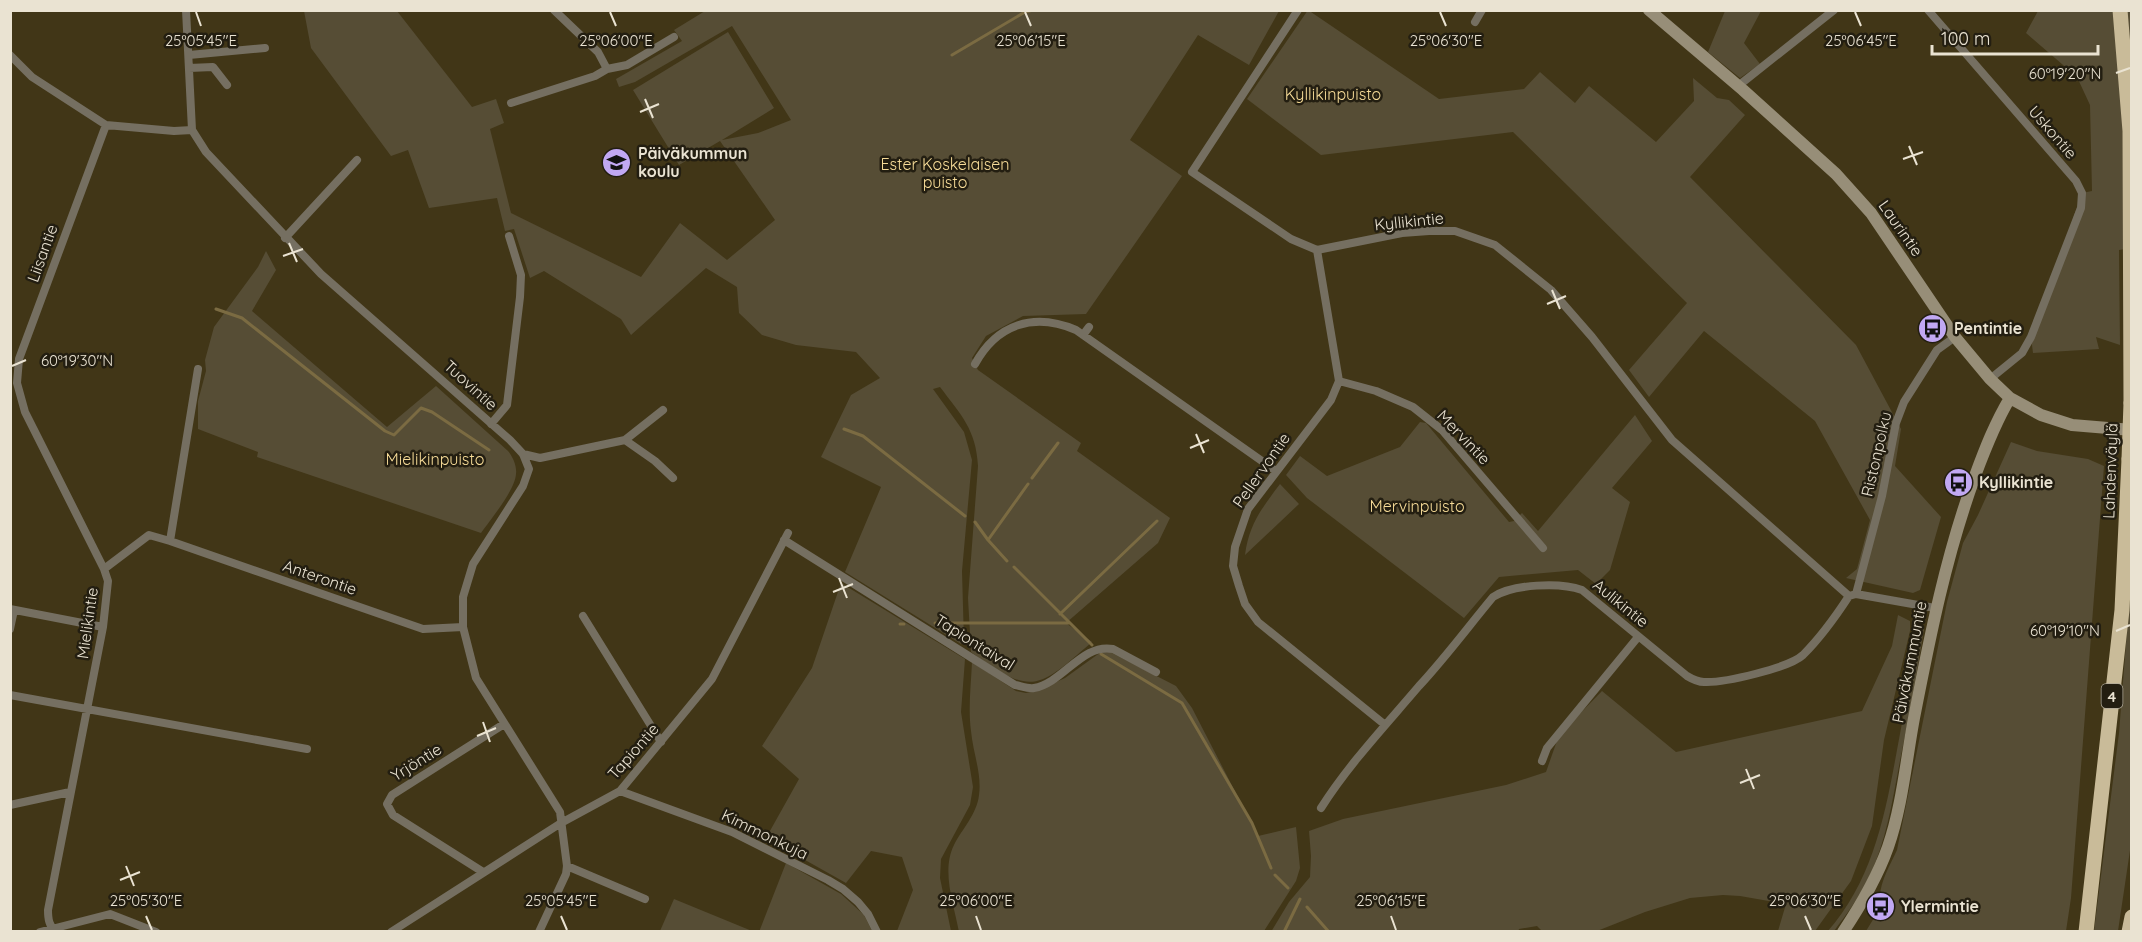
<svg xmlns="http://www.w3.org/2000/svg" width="2142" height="942" font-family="Quicksand,sans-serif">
  <rect width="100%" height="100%" fill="#413617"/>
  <!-- green -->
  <path fill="#564d35" d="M 1308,10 L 1439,99 L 1524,89 L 1540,72 L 1575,103 L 1589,86 L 1656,142 L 1694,101 L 1693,78 L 1717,98 L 1729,100 L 1745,115 L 1690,177 L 1856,345 L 1901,429 L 1895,466 L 1941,517 L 1920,590 L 1913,593 L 1846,578 L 1857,569 L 1870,520 L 1815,421 L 1704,331 L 1649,397 L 1629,370 L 1687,303 L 1513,132 L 1321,155 L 1247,99 Z
    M 304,11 L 397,11 L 472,107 L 496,99 L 504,123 L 490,129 L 511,213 L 641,277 L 680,223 L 727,260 L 775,220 L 720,141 L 679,165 L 633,90 L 728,32 L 774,108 L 722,140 L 758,133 L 791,120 L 732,26 L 635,82 L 619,87 L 616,79 L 682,41 L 674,30 L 705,11 L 1279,11 L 1249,65 L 1198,35 L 1130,140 L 1182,176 L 1086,314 L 1023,316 L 986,336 L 972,358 L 978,370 L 1081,443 L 1077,451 L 1170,518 L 1158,543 L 1066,623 L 1092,642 C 1038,689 1032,697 971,652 L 968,598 L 978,466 C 976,429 961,415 940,387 L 933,389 L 964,432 L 972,460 L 962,571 L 964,642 L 961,644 L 845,572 L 881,487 L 821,457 L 851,395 L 880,378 L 856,352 L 796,345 L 762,335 L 739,313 L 737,287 L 706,268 L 631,335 L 621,319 L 544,271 L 530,278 L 514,229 L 505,231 L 497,198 L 429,208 L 408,150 L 391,156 L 311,48 Z
    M 1725,11 L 1761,11 L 1744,43 L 1760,64 L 1740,78 L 1708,52 Z
    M 2038,11 L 2131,11 L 2132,248 L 2119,250 L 2120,345 L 2096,337 L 2099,349 L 2033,353 L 2031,337 L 2082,193 L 2092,191 L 2090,105 L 2077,77 L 2026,33 Z
    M 266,251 L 276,270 L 252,311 L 387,427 L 436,386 L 508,451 C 513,457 517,466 516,474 C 515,490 491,519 481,533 L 257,457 L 258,452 L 198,429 L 198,401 L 206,371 L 205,360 L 214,327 L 258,267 Z
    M 1635,415 L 1652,441 L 1612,488 L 1630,502 L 1610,570 L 1596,584 L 1578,570 L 1499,577 L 1464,618 L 1307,498 L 1286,475 L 1300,456 L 1327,476 L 1400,447 L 1420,422 L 1426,423 L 1509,522 L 1514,521 L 1522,513 L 1538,531 Z
    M 2011,442 L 2037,451 L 2088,459 L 2104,466 L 2071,898 L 2066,931 L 1866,931 L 1882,905 C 1875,889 1890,866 1897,850 L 1947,602 L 1963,543 L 1978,515 Z
    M 1280,484 L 1299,504 L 1245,555 C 1249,524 1262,508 1280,484 Z
    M 2131,579 L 2132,837 L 2118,931 L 2094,931 L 2119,733 Z
    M 841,583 L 965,659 L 961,712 L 973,787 L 970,805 L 941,859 L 940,878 L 951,931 L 897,931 L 913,890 L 902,857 L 871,851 L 846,883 L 766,838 L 799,779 L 762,746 L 812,668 Z
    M 1898,615 L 1910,621 L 1910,631 L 1884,740 L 1872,826 L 1851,881 L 1815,931 L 1778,931 L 1786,904 L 1740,896 L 1723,895 L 1690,898 L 1645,912 L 1597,931 L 1542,931 L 1537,926 L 1519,929 L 1518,932 L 1271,932 L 1289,902 L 1310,877 L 1311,856 L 1309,831 L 1343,819 L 1506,785 L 1546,772 L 1559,735 L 1602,691 L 1676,752 L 1862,711 L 1892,646 Z
    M 1920,623 L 1924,629 C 1917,675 1908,720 1899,766 C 1892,803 1886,842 1869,877 C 1859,897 1847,914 1834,931 L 1827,932 C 1879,874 1888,796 1902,723 C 1908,690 1916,657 1920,623 Z
    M 1101,652 L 1110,652 L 1176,686 L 1192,708 L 1258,836 L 1296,827 L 1300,868 L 1296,881 L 1264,931 L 959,932 C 954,905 941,871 954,845 C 962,829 977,814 979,795 C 982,774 973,753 971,731 C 968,708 971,685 972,662 L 1016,691 L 1026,693 L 1041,689 L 1065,678 Z
    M 786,863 L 841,894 L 864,915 L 872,931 L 759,932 Z
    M 674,899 L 752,931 L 660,931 Z"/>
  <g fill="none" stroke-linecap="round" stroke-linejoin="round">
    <!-- stream -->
    <path stroke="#7b6b42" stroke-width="3" d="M 952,55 L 1025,12 L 1033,10
      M 216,309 L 242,318 L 385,431 L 394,435 L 421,408 L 432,412 L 489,450
      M 844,429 L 863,436 L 965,516
      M 1032,478 L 1058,443
      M 975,522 L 988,540 L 1007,561
      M 988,540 L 1028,484
      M 1014,567 L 1092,645
      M 1060,614 L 1157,521
      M 935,623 L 1069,623
      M 900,624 L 904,624
      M 1101,654 L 1182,703 L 1252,823 L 1271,868
      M 1275,875 L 1288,888
      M 1307,907 L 1329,932
      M 1284,932 L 1300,899"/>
    <!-- street -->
    <path stroke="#756f61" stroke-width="8" d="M 186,10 L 192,130 L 206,152 L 321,274 L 510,440 L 523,454 L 529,469 L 523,486 L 473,564 L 463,597 L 463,627 L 476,678 L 560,812 L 567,866 L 566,874 L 539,932
      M 554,10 L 598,52 L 607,69 L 627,65 L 674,37
      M 1298,10 L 1192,172 L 1291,239 L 1317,250 L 1402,233 L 1429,231 L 1455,231 L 1495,245 L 1551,290 L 1592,337 L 1672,440 L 1849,596 L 1856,594 L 1935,608
      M 1928,10 L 2076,181 L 2082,193 L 2081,208 L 2031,337 L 2022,353 L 1990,379
      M 1475,22 L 1482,10
      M 10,55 L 32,77 L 106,125
      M 189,55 L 265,48
      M 189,68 L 213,67 L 227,85
      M 1738,86 L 1834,10
      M 511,103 L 595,76 L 607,69
      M 285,238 L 357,160
      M 1317,250 L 1339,381 L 1331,400 L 1248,509 L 1235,547 L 1233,566 L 1239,586 L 1245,604 L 1258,622 L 1384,724
      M 1083,335 L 1089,327
      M 975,364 C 997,324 1034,312 1076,330 L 1276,471
      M 1339,381 L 1376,391 L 1413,407 L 1442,430 L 1543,548
      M 491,424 L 507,405 L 520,297 L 521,275 L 509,236
      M 625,440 L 655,461 L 673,478
      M 523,454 L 540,458 L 625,440 L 663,410
      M 784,540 L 1015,685 C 1021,686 1028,689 1034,688 C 1063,683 1082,643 1113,649 L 1156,672
      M 170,541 L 423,629 L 463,627
      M 104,569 L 25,412 L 17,383 L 19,359 L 106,125 L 174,131 L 192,130
      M 1856,594 L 1882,496 L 1896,423 L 1904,402 L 1937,350 L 1955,337
      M 10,609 L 103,627
      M 583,616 L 661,742
      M 10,629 L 14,610
      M 10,695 L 307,749
      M 1542,761 L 1547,748 L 1638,637
      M 620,791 L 732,832 L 828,880 L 843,889 L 858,902 L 868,914 L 877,932
      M 10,805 L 70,792
      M 1321,808 C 1349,764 1385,726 1419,686 C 1445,658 1468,627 1493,597 C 1513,584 1560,582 1582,590 L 1687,676 C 1692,679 1697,682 1704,682 C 1724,683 1789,668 1803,655 C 1820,638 1836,616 1849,596
      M 567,866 L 645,899
      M 483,872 L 393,815 L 387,804 L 392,795 L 504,724
      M 40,932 L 110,914 L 156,932
      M 56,932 C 49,926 48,919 48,910 L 103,627 L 108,581 L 104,569 L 149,535 L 170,541 L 198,369
      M 391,932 L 561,823 L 620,791 L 712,679 L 788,533"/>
    <!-- secondary -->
    <path stroke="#978e78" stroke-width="12" d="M 1649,10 L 1743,90 L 1836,174 L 1871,213 L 1955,337 L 1990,379 L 2010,398 L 2041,415 L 2072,425 L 2132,430
      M 1843,932 C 1861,905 1877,878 1888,847 C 1902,807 1906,761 1914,718 C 1930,636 1946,555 1975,476 C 1985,449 1995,423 2010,398"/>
    <!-- highway -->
    <path stroke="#c9bb99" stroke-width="15" d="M 2120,10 L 2130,131 L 2131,403
      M 2086,932 L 2122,610 L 2129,459
      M 2129,932 L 2132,917"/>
    <!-- highway-bridge -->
    <path stroke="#c9bb99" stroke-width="15" d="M 2129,459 L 2131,403"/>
  </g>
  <!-- ticks -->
  <path fill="none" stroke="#eae3d2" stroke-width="2" d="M 196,12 L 201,26M 610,12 L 616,26M 1025,12 L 1031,26M 1440,12 L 1446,26M 1855,12 L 1861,26M 2116,73 L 2130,68M 645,99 L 653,118M 640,112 L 659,104M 1909,146 L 1917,165M 1903,159 L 1923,152M 289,243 L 297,262M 283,256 L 303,249M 1552,290 L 1560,309M 1547,304 L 1566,296M 12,366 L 26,360M 1196,434 L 1204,453M 1190,448 L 1209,440M 839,578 L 847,598M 833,592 L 853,584M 2116,631 L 2130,625M 483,722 L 490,742M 477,736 L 496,728M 1746,769 L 1754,789M 1740,783 L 1760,775M 126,866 L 134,886M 120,880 L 140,872M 146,916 L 152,930M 561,916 L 567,930M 976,916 L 981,930M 1391,916 L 1396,930M 1805,916 L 1811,930"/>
  <!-- icons -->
  <defs>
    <symbol id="school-disc" viewBox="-11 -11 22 22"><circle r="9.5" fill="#c1a8f3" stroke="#231e11"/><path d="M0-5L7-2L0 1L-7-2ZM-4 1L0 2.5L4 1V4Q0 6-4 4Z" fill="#111"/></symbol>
    <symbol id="bus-disc" viewBox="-11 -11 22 22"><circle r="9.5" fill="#c1a8f3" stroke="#231e11"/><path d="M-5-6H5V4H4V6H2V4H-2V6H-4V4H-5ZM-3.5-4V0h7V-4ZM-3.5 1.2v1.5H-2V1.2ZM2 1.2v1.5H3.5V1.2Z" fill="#111"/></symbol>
  </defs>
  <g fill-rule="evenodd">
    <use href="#school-disc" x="600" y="146" width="33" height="33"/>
    <use href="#bus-disc" x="1916" y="312" width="33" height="33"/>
    <use href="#bus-disc" x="1942" y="466" width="33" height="33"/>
    <use href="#bus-disc" x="1864" y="890" width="33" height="33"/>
  </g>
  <g text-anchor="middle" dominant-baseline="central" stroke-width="5" stroke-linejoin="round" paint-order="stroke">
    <!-- shield labels -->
    <rect fill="#231e11" stroke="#aea898" stroke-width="1.5" x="2101.5" y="684" width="21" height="24" rx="4.5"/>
    <g font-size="15" font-weight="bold" fill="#eae3d2">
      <text x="2112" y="696">4</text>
    </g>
    <!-- park labels -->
    <g font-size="16" fill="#f7dc98" stroke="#231e11">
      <text x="1333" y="94">Kyllikinpuisto</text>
      <text x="945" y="164">Ester Koskelaisen<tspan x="945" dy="18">puisto</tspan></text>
      <text x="435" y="459">Mielikinpuisto</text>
      <text x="1417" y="506">Mervinpuisto</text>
    </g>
    <!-- street labels -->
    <g font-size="16" fill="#eae3d2" stroke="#231e11">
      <text transform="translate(2053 132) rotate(49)">Uskontie</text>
      <text transform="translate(1409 221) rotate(-6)">Kyllikintie</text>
      <text transform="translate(1901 228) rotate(55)">Laurintie</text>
      <text transform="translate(42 253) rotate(-70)">Liisantie</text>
      <text transform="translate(471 385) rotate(42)">Tuovintie</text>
      <text transform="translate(1464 437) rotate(46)">Mervintie</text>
      <text transform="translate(1876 454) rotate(-77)">Ristonpolku</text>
      <text transform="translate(1261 470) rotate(-55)">Pellervontie</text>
      <text transform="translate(2110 471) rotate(-88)">Lahdenväylä</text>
      <text transform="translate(320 577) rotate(19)">Anterontie</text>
      <text transform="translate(1621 603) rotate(39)">Aulikintie</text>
      <text transform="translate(87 623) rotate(-82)">Mielikintie</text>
      <text transform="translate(975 642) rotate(32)">Tapiontaival</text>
      <text transform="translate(1909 662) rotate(-79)">Päiväkummuntie</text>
      <text transform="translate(633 751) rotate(-49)">Tapiontie</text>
      <text transform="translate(416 762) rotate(-32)">Yrjöntie</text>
      <text transform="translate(765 834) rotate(26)">Kimmonkuja</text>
    </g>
    <!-- poi labels -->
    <g font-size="16" font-weight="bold" fill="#eae3d2" stroke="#231e11" text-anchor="start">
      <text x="638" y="153">Päiväkummun<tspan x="638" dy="18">koulu</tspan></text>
      <text x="1954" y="328">Pentintie</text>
      <text x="1979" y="482">Kyllikintie</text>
      <text x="1901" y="906">Ylermintie</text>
    </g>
  </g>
  <g font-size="15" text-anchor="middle" fill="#eae3d2" stroke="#231e11" stroke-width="5" stroke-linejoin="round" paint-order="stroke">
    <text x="201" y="46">25°05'45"E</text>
    <text x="616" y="46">25°06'00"E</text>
    <text x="1031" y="46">25°06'15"E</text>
    <text x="1446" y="46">25°06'30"E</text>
    <text x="1861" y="46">25°06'45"E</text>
    <text x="2065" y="79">60°19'20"N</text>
    <text x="77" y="366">60°19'30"N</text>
    <text x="2065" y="636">60°19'10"N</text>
    <text x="146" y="906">25°05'30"E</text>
    <text x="561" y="906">25°05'45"E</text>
    <text x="976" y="906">25°06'00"E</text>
    <text x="1391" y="906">25°06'15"E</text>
    <text x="1805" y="906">25°06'30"E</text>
  </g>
  <!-- border -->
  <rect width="2142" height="942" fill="none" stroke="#eae3d2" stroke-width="24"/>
  <!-- scale -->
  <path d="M1932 45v9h166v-9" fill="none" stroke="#eae3d2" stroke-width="3"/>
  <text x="1941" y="45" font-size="18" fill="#eae3d2" stroke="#231e11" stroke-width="4.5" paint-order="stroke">100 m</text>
</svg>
